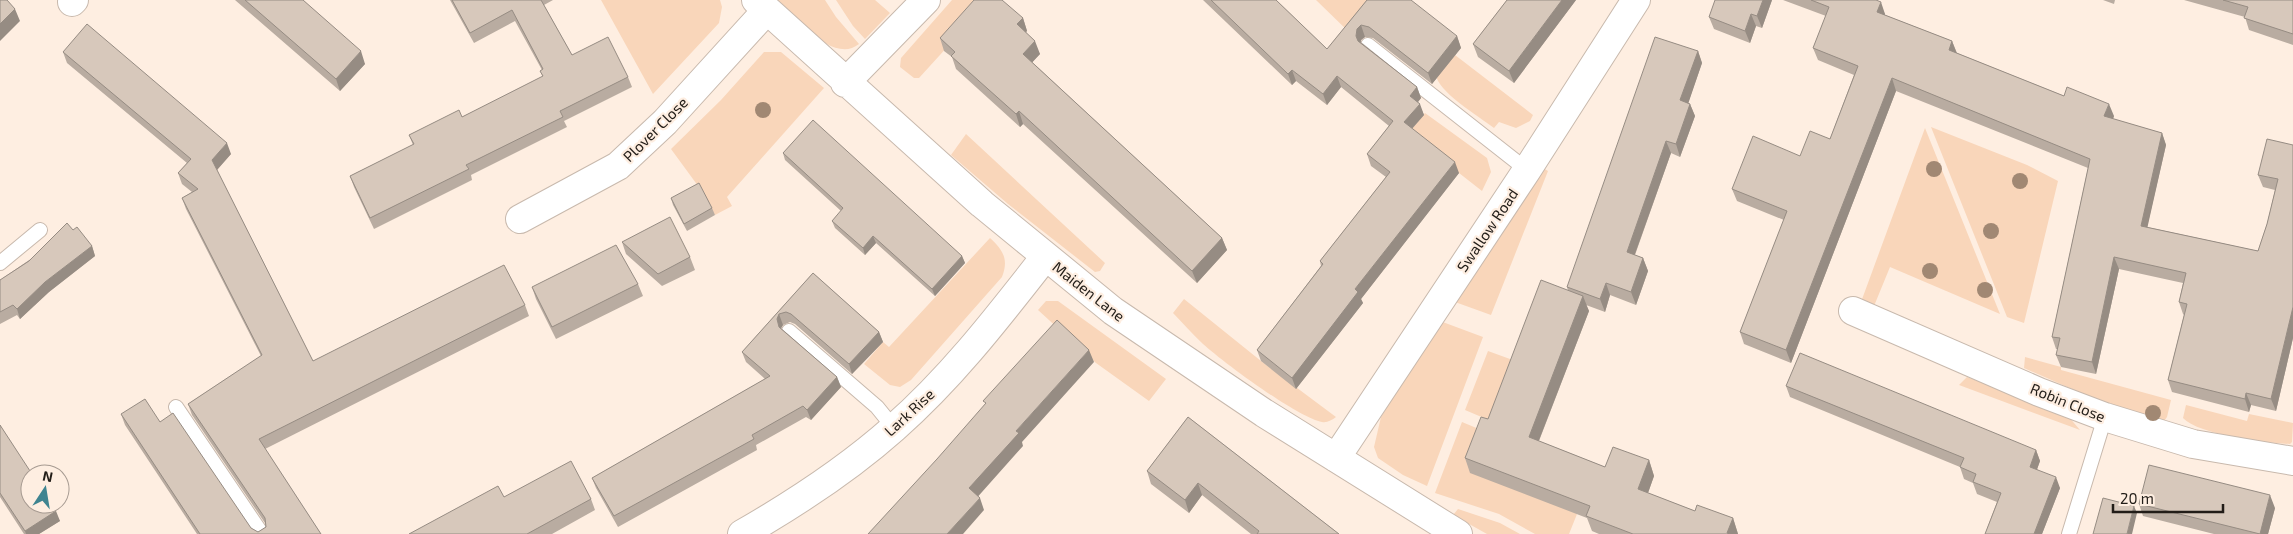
<svg xmlns="http://www.w3.org/2000/svg" width="2293" height="534" font-family="'Exo 2',sans-serif">
  <rect width="100%" height="100%" fill="#feeee1"/>
  <!-- green -->
  <path fill="#f9d6ba" d="M 601,0 L 720,0 L 722,7 L 719,23 L 653,94 Z
    M 777,0 L 825,0 L 836,17 L 859,44 C 833,65 796,17 777,0 Z
    M 836,0 L 875,0 L 890,13 L 865,39 L 853,26 Z
    M 952,0 L 990,0 L 919,78 L 914,78 L 900,67 L 901,58 Z
    M 1316,0 L 1380,0 L 1351,34 Z
    M 764,52 L 781,52 L 824,88 L 727,197 L 732,206 L 715,215 L 701,190 L 671,149 L 721,100 Z
    M 1455,55 L 1533,115 L 1530,121 L 1516,128 L 1499,122 L 1494,128 C 1480,117 1436,91 1436,74 L 1443,70 Z
    M 1425,113 L 1487,158 L 1491,172 L 1482,191 L 1408,133 Z
    M 1931,127 L 2027,165 L 2058,181 L 2024,323 L 2007,317 Z
    M 1925,128 L 2000,314 L 1890,267 L 1874,306 L 1861,302 Z
    M 966,134 L 1105,263 L 1100,271 L 1095,272 L 1008,204 L 951,155 Z
    M 1543,168 L 1548,171 L 1491,315 L 1455,302 Z
    M 990,238 C 1003,250 1009,259 1002,277 L 911,380 L 900,387 L 890,385 L 864,364 L 883,342 L 889,347 Z
    M 1184,299 L 1261,361 L 1336,417 C 1332,420 1327,423 1322,422 C 1298,418 1223,362 1203,344 C 1192,334 1183,323 1173,313 Z
    M 1046,301 L 1058,301 L 1166,379 L 1149,401 L 1096,363 L 1038,310 Z
    M 1440,321 L 1483,337 L 1427,486 L 1403,475 L 1378,458 L 1374,447 L 1381,417 Z
    M 1488,351 L 1521,363 L 1498,424 L 1465,410 Z
    M 2025,357 L 2061,367 L 2061,370 L 2171,400 L 2167,417 L 2164,421 L 2153,418 L 2088,396 L 2024,368 Z
    M 1967,377 L 2068,416 L 2080,430 L 1959,385 Z
    M 2186,405 L 2247,421 L 2249,414 L 2293,423 L 2292,442 L 2290,444 C 2266,443 2199,435 2183,418 Z
    M 1462,422 L 1486,432 L 1577,514 L 1569,534 L 1535,534 L 1499,514 L 1435,493 Z
    M 1458,509 L 1500,523 L 1520,534 L 1487,534 L 1453,515 Z"/>
  <g fill="none" stroke-linecap="round" stroke-linejoin="round">
    <defs>
      <path id="service" d="M 1368,45 L 1527,170
        M 0,263 L 40,230
        M 789,331 L 877,407 L 894,428
        M 176,407 L 262,534
        M 2069,534 L 2105,417"/>
      <path id="minor" d="M 756,0 L 982,204 L 1113,311 L 1264,413 L 1458,534
        M 72,2 L 74,0
        M 845,83 L 926,0
        M 520,219 L 618,166 L 665,122 L 767,10
        M 1853,311 L 2039,392 L 2105,417 L 2193,444 L 2293,461
        M 1336,458 L 1527,170 L 1636,0
        M 742,534 C 796,503 848,469 894,428 C 952,377 998,317 1045,257"/>
    </defs>
    <!-- service casing -->
    <use href="#service" stroke="#c8b9ad" stroke-width="16"/>
    <!-- minor casing -->
    <use href="#minor" stroke="#c8b9ad" stroke-width="30"/>
    <!-- service -->
    <use href="#service" stroke="#fff" stroke-width="14"/>
    <!-- minor -->
    <use href="#minor" stroke="#fff" stroke-width="28"/>
  </g>
  <!-- trees -->
  <g fill="#a18873">
    <circle cx="763" cy="110" r="8"/>
    <circle cx="1934" cy="169" r="8"/>
    <circle cx="2020" cy="181" r="8"/>
    <circle cx="1991" cy="231" r="8"/>
    <circle cx="1930" cy="271" r="8"/>
    <circle cx="1985" cy="290" r="8"/>
    <circle cx="2153" cy="413" r="8"/>
  </g>
  <!-- wall -->
  <path fill="#b9aca1" d="M 235,0 L 303,0 L 365,64 L 340,91 Z
    M 450,0 L 553,0 L 544,5 L 572,55 L 628,77 L 632,87 L 564,121 L 567,127 L 471,175 L 472,180 L 374,229 L 354,187 L 350,176 L 413,145 L 409,135 L 462,117 L 543,77 L 540,71 L 542,70 L 515,21 L 474,43 Z
    M 1203,0 L 1276,0 L 1327,49 L 1367,0 L 1457,36 L 1461,48 L 1432,84 L 1373,38 L 1365,37 L 1361,40 L 1361,42 L 1417,87 L 1421,98 L 1418,102 L 1424,115 L 1412,129 L 1459,173 L 1361,299 L 1363,303 L 1296,389 L 1261,361 L 1257,350 L 1321,266 L 1320,261 L 1386,177 L 1371,166 L 1367,154 L 1389,126 L 1341,87 L 1327,105 L 1296,81 L 1292,85 Z
    M 1507,0 L 1576,0 L 1514,83 L 1478,57 L 1473,44 Z
    M 1772,0 L 1762,28 L 1756,26 L 1750,43 L 1714,29 L 1709,17 Z
    M 1783,0 L 1876,0 L 1885,14 L 1885,15 L 1952,41 L 1957,53 L 2114,116 L 2113,119 L 2162,133 L 2166,145 L 2147,227 L 2258,251 L 2267,224 L 2275,190 L 2263,187 L 2258,175 L 2293,145 L 2293,338 L 2276,411 L 2251,405 L 2249,412 L 2172,392 L 2168,380 L 2184,315 L 2183,314 L 2179,302 L 2183,283 L 2119,269 L 2096,374 L 2061,367 L 2056,355 L 2058,349 L 2056,349 L 2052,337 L 2088,168 L 1896,91 L 1791,363 L 1744,344 L 1740,332 L 1784,220 L 1737,201 L 1732,189 L 1800,156 L 1830,139 L 1854,75 L 1818,60 L 1813,48 L 1826,16 Z
    M 2103,0 L 2115,0 L 2114,4 Z
    M 2184,0 L 2293,0 L 2293,45 L 2249,30 L 2245,17 Z
    M 1023,18 L 1027,31 L 1026,32 L 1040,54 L 1032,62 L 1222,238 L 1227,250 L 1197,283 L 1023,124 L 1020,127 L 956,69 L 952,57 L 944,51 L 940,38 Z
    M 1698,51 L 1702,63 L 1688,103 L 1690,104 L 1695,116 L 1680,157 L 1671,153 L 1635,255 L 1643,258 L 1648,271 L 1636,305 L 1610,295 L 1605,312 L 1586,305 L 1589,311 L 1539,441 L 1605,467 L 1649,460 L 1654,476 L 1648,493 L 1695,511 L 1733,518 L 1738,534 L 1599,534 L 1592,531 L 1587,518 L 1470,473 L 1465,458 L 1568,291 L 1567,287 Z
    M 63,52 L 231,154 L 217,170 L 313,361 L 525,305 L 529,316 L 265,449 L 321,534 L 197,534 L 125,425 L 121,414 L 160,422 L 251,528 L 258,532 L 266,527 L 265,523 L 192,415 L 188,404 L 261,356 L 186,209 L 182,198 L 192,192 L 182,184 L 178,173 L 187,163 L 67,63 Z
    M 783,153 L 962,256 L 965,263 L 935,296 L 876,243 L 865,255 L 835,228 L 832,221 L 841,211 L 785,160 Z
    M 671,198 L 712,208 L 715,215 L 687,231 L 673,205 Z
    M 73,230 L 92,246 L 95,256 L 49,292 L 20,319 L 17,315 L 0,324 L 0,280 Z
    M 622,242 L 690,257 L 695,270 L 662,286 L 626,254 Z
    M 813,273 L 879,332 L 883,342 L 852,374 L 795,324 L 790,322 L 783,325 L 781,328 L 837,377 L 841,387 L 811,420 L 806,417 L 756,445 L 757,450 L 618,527 L 596,488 L 592,478 L 765,379 L 746,362 L 742,352 Z
    M 638,284 L 643,296 L 556,339 L 536,299 L 532,287 Z
    M 1786,386 L 2036,450 L 2040,461 L 2037,469 L 2060,488 L 2042,534 L 1985,534 L 1997,502 L 1977,494 L 1973,483 L 1964,479 L 1960,467 L 1790,397 Z
    M 1188,417 L 1339,534 L 1251,534 L 1202,495 L 1189,513 L 1151,484 L 1147,471 Z
    M 0,425 L 60,521 L 39,534 L 24,534 L 0,497 Z
    M 504,497 L 591,499 L 595,510 L 552,534 L 409,534 Z
    M 2139,504 L 2275,508 L 2268,534 L 2214,534 L 2143,516 Z"/>
  <!-- shaded-wall -->
  <path fill="#968c83" d="M 1562,0 L 1576,0 L 1514,83 L 1509,71 Z
    M 1763,0 L 1772,0 L 1762,28 L 1757,16 Z
    M 1881,2 L 1885,14 L 1882,24 L 1877,12 Z
    M 15,9 L 20,21 L 0,41 L 0,24 Z
    M 1751,14 L 1756,26 L 1750,43 L 1745,31 Z
    M 1023,18 L 1027,31 L 1021,37 L 1017,24 Z
    M 1361,25 L 1365,37 L 1361,40 L 1360,48 L 1356,36 L 1357,29 Z
    M 1457,36 L 1461,48 L 1432,84 L 1428,73 Z
    M 1035,41 L 1040,54 L 1028,67 L 1023,54 Z
    M 1952,41 L 1957,54 L 1949,50 Z
    M 361,51 L 365,64 L 340,91 L 336,79 Z
    M 1698,51 L 1702,63 L 1685,113 L 1680,100 Z
    M 1292,70 L 1296,81 L 1292,85 L 1288,74 Z
    M 1337,76 L 1341,87 L 1327,105 L 1323,94 Z
    M 1892,78 L 1896,91 L 1791,363 L 1786,350 Z
    M 1417,87 L 1421,98 L 1414,107 L 1410,96 Z
    M 1420,104 L 1424,115 L 1408,133 L 1404,122 Z
    M 1690,104 L 1695,116 L 1680,157 L 1676,144 Z
    M 2109,104 L 2114,116 L 2109,129 L 2104,116 Z
    M 1019,111 L 1023,124 L 1020,127 L 1016,114 Z
    M 2162,133 L 2166,145 L 2145,238 L 2141,226 Z
    M 1666,141 L 1671,153 L 1631,265 L 1627,252 Z
    M 227,143 L 231,154 L 216,171 L 212,160 Z
    M 1455,162 L 1459,173 L 1361,299 L 1363,303 L 1296,389 L 1292,378 L 1355,289 Z
    M 873,236 L 876,243 L 865,255 L 863,248 Z
    M 1222,238 L 1227,250 L 1197,283 L 1192,271 Z
    M 92,246 L 95,256 L 49,292 L 20,319 L 17,309 L 45,282 Z
    M 962,256 L 965,263 L 935,296 L 932,289 Z
    M 2114,257 L 2119,269 L 2096,374 L 2092,362 Z
    M 1643,258 L 1648,271 L 1636,305 L 1631,292 Z
    M 1606,283 L 1610,295 L 1605,312 L 1600,299 Z
    M 1583,296 L 1589,311 L 1534,453 L 1529,437 Z
    M 2293,307 L 2293,338 L 2276,411 L 2271,399 Z
    M 779,314 L 783,325 L 780,330 L 777,319 Z
    M 879,332 L 883,342 L 852,374 L 849,364 Z
    M 1089,350 L 1094,362 L 1022,442 L 1023,446 L 974,501 L 969,488 L 1016,431 Z
    M 837,377 L 841,387 L 811,420 L 807,410 Z
    M 2246,393 L 2251,405 L 2249,412 L 2245,399 Z
    M 2036,450 L 2040,461 L 2034,478 L 2030,467 Z
    M 1649,460 L 1654,476 L 1644,504 L 1638,489 Z
    M 2056,477 L 2060,488 L 2042,534 L 2034,534 Z
    M 1198,483 L 1202,495 L 1189,513 L 1185,500 Z
    M 2270,495 L 2275,508 L 2268,534 L 2260,534 Z
    M 980,498 L 984,510 L 963,534 L 947,534 Z
    M 2134,506 L 2137,513 L 2132,534 L 2127,534 Z
    M 56,511 L 60,521 L 39,534 L 26,534 L 25,531 Z
    M 1733,518 L 1738,534 L 1727,534 L 1727,533 Z"/>
  <!-- building -->
  <path fill="#d7c8bb" stroke="#968c83" d="M 0,0 L 7,0 L 15,9 L 0,24 Z
    M 245,0 L 303,0 L 361,51 L 336,79 Z
    M 452,0 L 541,0 L 572,55 L 608,37 L 628,77 L 560,111 L 563,117 L 466,165 L 469,169 L 370,218 L 350,176 L 414,144 L 409,135 L 459,110 L 462,117 L 543,76 L 540,71 L 543,69 L 512,10 L 470,33 Z
    M 974,0 L 1002,0 L 1023,18 L 1017,24 L 1035,41 L 1023,54 L 1222,238 L 1192,271 L 1019,111 L 1016,114 L 951,56 L 955,52 L 940,38 Z
    M 1211,0 L 1276,0 L 1327,49 L 1367,0 L 1411,0 L 1457,36 L 1428,73 L 1369,27 L 1361,25 L 1357,29 L 1356,36 L 1358,41 L 1417,87 L 1410,96 L 1420,104 L 1404,122 L 1455,162 L 1355,289 L 1358,292 L 1292,378 L 1257,350 L 1323,264 L 1320,261 L 1390,172 L 1367,154 L 1393,121 L 1337,76 L 1323,94 L 1292,70 L 1288,74 Z
    M 1507,0 L 1562,0 L 1509,71 L 1473,44 Z
    M 1715,0 L 1763,0 L 1757,16 L 1751,14 L 1745,31 L 1709,17 Z
    M 1811,0 L 1876,0 L 1881,2 L 1877,12 L 1952,41 L 1949,50 L 2064,96 L 2067,87 L 2109,104 L 2104,116 L 2162,133 L 2141,226 L 2258,251 L 2267,224 L 2278,179 L 2258,175 L 2267,139 L 2293,145 L 2293,307 L 2271,399 L 2246,393 L 2245,399 L 2168,380 L 2187,304 L 2179,302 L 2186,273 L 2114,257 L 2092,362 L 2056,355 L 2060,338 L 2052,337 L 2090,159 L 1892,78 L 1786,350 L 1740,332 L 1787,211 L 1732,189 L 1753,136 L 1800,156 L 1810,131 L 1830,139 L 1858,66 L 1813,48 L 1829,7 Z
    M 2223,0 L 2293,0 L 2293,34 L 2244,18 L 2248,7 Z
    M 87,24 L 227,143 L 212,160 L 313,361 L 504,265 L 525,305 L 259,439 L 321,534 L 200,534 L 121,414 L 145,399 L 160,422 L 173,413 L 251,528 L 258,532 L 266,527 L 265,518 L 188,404 L 262,355 L 182,198 L 198,189 L 178,173 L 191,159 L 63,52 Z
    M 1655,37 L 1698,51 L 1680,100 L 1690,104 L 1676,144 L 1666,141 L 1627,252 L 1643,258 L 1631,292 L 1606,283 L 1600,299 L 1567,287 Z
    M 813,120 L 962,256 L 932,289 L 873,236 L 863,248 L 832,221 L 843,208 L 783,153 Z
    M 699,183 L 712,208 L 684,224 L 671,198 Z
    M 670,217 L 690,257 L 658,274 L 622,242 Z
    M 67,223 L 73,230 L 77,227 L 92,246 L 45,282 L 17,309 L 13,305 L 0,312 L 0,280 L 29,261 Z
    M 616,245 L 638,284 L 552,327 L 532,287 Z
    M 813,273 L 879,332 L 849,364 L 791,314 L 786,312 L 779,314 L 777,319 L 779,327 L 837,377 L 807,410 L 803,406 L 752,435 L 754,439 L 614,516 L 592,478 L 770,376 L 742,352 Z
    M 1541,280 L 1583,296 L 1529,437 L 1605,467 L 1613,447 L 1649,460 L 1638,489 L 1695,511 L 1697,505 L 1733,518 L 1727,533 L 1730,534 L 1633,534 L 1586,516 L 1590,506 L 1465,458 L 1481,417 L 1488,419 Z
    M 1057,320 L 1089,350 L 1016,431 L 1019,433 L 969,488 L 980,498 L 947,534 L 868,534 L 937,459 L 986,403 L 983,401 Z
    M 1800,353 L 2036,450 L 2030,467 L 2056,477 L 2034,534 L 1985,534 L 2001,493 L 1973,482 L 1976,474 L 1960,467 L 1964,458 L 1786,386 Z
    M 1188,417 L 1339,534 L 1257,534 L 1259,531 L 1198,483 L 1185,500 L 1147,471 Z
    M 0,425 L 32,474 L 30,474 L 30,504 L 52,504 L 56,511 L 25,531 L 0,493 Z
    M 571,461 L 591,499 L 527,534 L 409,534 L 498,486 L 504,497 Z
    M 2149,465 L 2270,495 L 2260,534 L 2139,504 Z
    M 2103,498 L 2134,506 L 2127,534 L 2093,534 Z"/>
  <g text-anchor="middle" dominant-baseline="central" stroke-width="4.5" stroke-linejoin="round" paint-order="stroke">
    <!-- street labels -->
    <g font-size="15" fill="#221d18" stroke="#feeee1">
      <text transform="translate(655 129) rotate(-45)">Plover Close</text>
      <text transform="translate(1487 230) rotate(-56)">Swallow Road</text>
      <text transform="translate(1089 291) rotate(38)">Maiden Lane</text>
      <text transform="translate(2068 402) rotate(22)">Robin Close</text>
      <text transform="translate(909 412) rotate(-43)">Lark Rise</text>
    </g>
  </g>
  <!-- north arrow -->
  <g transform="translate(45 489) rotate(12)"><circle r="24" fill="#feeee1" stroke="#a69a91"/>
  <path d="M0-4L9 19L0 12L-9 19Z" fill="#3f8490"/>
  <text y="-8" font-size="14" font-weight="bold" text-anchor="middle" fill="#221d18">N</text>
  </g>
  <!-- scale -->
  <path d="M2113 504v8h110v-8" fill="none" stroke="#221d18" stroke-width="2.5"/>
  <text x="2120" y="504" font-size="15" fill="#221d18" stroke="#feeee1" stroke-width="4" paint-order="stroke">20 m</text>
</svg>
